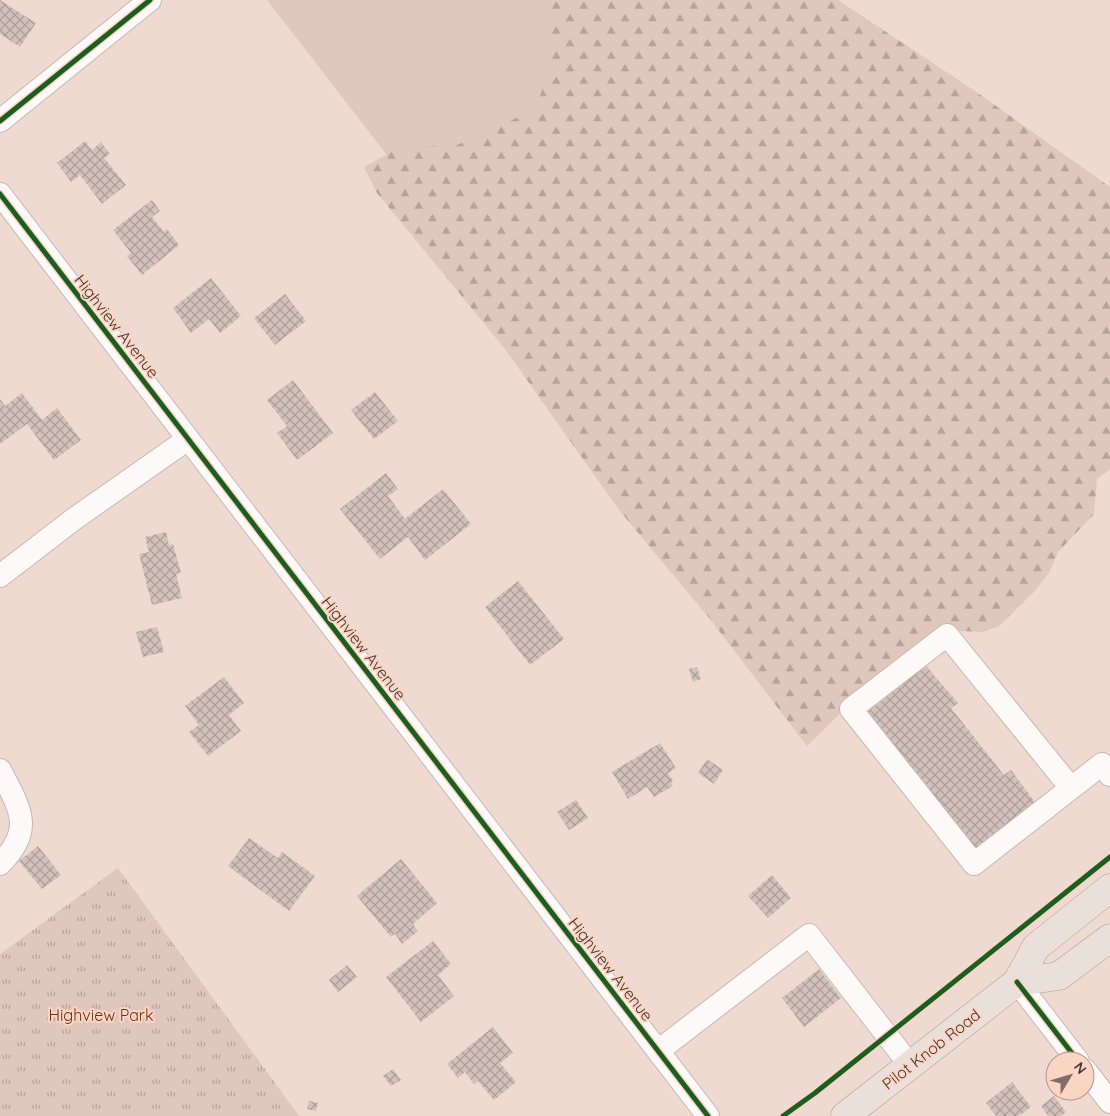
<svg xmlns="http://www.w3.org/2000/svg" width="1110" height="1116" font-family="Quicksand,sans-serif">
  <defs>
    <pattern id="forest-firs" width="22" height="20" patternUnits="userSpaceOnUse" patternTransform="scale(1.25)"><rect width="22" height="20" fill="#e0c7bd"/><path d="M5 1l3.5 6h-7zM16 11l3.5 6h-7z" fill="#b7a29a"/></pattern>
    <pattern id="park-tufts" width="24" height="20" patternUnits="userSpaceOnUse" patternTransform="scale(1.25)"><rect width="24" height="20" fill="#e0c7bd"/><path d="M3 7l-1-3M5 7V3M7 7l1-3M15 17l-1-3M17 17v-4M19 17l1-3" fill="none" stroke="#b7a29a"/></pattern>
    <pattern id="building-cross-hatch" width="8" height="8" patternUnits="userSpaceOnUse" patternTransform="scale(1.25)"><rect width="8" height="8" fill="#d2c1ba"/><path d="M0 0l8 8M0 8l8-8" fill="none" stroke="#ac9e98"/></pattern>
  </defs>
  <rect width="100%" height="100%" fill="#eedad1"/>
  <!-- grass -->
  <path fill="#e0c7bd" d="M 267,0 L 695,0 L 503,305 Z"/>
  <!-- forest -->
  <path fill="url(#forest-firs)" d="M 540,0 L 838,0 L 975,91 L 1110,187 L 1110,469 L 1097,479 L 1094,514 L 1058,552 L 1049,573 L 1033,593 L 999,626 L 983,632 L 940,630 L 897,658 L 807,746 L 710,619 L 619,510 L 505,349 L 377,193 L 364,167 L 401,147 L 457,145 L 536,109 L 556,46 Z"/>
  <!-- park -->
  <path fill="url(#park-tufts)" d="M 118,868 L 299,1116 L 0,1116 L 0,954 Z"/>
  <!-- building -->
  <path fill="url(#building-cross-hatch)" d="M 0,0 L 36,23 L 20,47 L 0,34 Z
    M 85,141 L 92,150 L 101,142 L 110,154 L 104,158 L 126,185 L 102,204 L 80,175 L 71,182 L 57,163 Z
    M 152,200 L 160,211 L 152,217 L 164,232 L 167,229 L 179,245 L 142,275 L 127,256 L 131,253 L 113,230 Z
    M 211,278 L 241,316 L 220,333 L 209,319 L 191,333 L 173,308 Z
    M 285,294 L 306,321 L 275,345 L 254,318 Z
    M 293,380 L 333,433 L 297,460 L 277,433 L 287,426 L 267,400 Z
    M 375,392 L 398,421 L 374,439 L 351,410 Z
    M 22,393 L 42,420 L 57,408 L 81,440 L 54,460 L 27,424 L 0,444 L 0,399 L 5,406 Z
    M 386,473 L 398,489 L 388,496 L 405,519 L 443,489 L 471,524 L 425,560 L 408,537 L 380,559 L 340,509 Z
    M 166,532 L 169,545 L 173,544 L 181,573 L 176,574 L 182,598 L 152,605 L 139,554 L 149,552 L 145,537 Z
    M 518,581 L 564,639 L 530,665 L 485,607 Z
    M 157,627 L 164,652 L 143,657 L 136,632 Z
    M 926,666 L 958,703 L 951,708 L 1004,775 L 1011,770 L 1040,809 L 982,855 L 866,713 Z
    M 697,667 L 701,679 L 693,682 L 689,669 Z
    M 224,677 L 244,703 L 229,715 L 241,731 L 208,756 L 189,732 L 199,725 L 185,706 Z
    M 660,743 L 676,768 L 668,773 L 673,781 L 671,783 L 673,786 L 654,797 L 647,787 L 628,799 L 612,772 Z
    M 707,759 L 723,770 L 714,784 L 698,773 Z
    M 576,800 L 588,818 L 569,830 L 557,812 Z
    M 249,838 L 278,858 L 282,852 L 315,876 L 289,911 L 228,866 Z
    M 38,846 L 61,875 L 42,889 L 19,861 Z
    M 401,859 L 437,903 L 413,924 L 418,931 L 402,944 L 395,934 L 391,937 L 357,896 Z
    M 772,875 L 791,898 L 768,918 L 748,896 Z
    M 433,941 L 451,964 L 438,975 L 454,996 L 421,1022 L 386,977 Z
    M 347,965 L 357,977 L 338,992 L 329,980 Z
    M 819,969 L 841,998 L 804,1027 L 782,998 Z
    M 493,1027 L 513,1053 L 500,1063 L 516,1082 L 494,1100 L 478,1081 L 474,1084 L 465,1072 L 458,1078 L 447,1064 Z
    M 393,1069 L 401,1080 L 391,1086 L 383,1076 Z
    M 1012,1082 L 1031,1107 L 1019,1116 L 996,1116 L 986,1103 Z
    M 1054,1096 L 1066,1112 L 1061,1116 L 1048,1116 L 1041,1106 Z
    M 309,1101 L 318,1103 L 316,1111 L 307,1109 Z"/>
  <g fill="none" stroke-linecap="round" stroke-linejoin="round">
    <defs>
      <path id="minor" d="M 0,121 L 150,0
        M 0,194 L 708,1116
        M 0,576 L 74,519 L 188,439
        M 0,770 C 20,809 35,829 0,864
        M 1071,788 L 947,635 L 851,709 L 974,864 L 1102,764 L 1110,775
        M 1017,982 L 1078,1061
        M 658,1051 L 809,935 L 910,1065
        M 1085,1070 L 1110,1102"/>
      <path id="major" d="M 1017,982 L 1059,976 L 1110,938
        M 845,1116 L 1017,982 L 1036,947 L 1110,888"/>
    </defs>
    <!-- minor casing -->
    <use href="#minor" stroke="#c7b7b0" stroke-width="24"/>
    <!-- major casing -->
    <use href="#major" stroke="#b39a8e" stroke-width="29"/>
    <!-- minor -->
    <use href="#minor" stroke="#fcf9f8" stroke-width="22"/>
    <!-- major -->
    <use href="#major" stroke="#ebdfda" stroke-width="28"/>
    <defs>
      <path id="cycleway" d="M 0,121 L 150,0
        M 0,194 L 708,1116
        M 1017,982 L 1078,1061
        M 783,1116 L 815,1093 L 1110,857"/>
    </defs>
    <!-- cycleway casing -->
    <use href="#cycleway" stroke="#fbd5c4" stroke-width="8"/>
    <!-- cycleway -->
    <use href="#cycleway" stroke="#1b5e20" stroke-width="5"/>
  </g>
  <g text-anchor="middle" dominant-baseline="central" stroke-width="4" stroke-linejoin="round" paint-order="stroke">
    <!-- street labels -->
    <g font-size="16" fill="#45362f" stroke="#fbd5c4">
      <text transform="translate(117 326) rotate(52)">Highview Avenue</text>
      <text transform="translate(364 648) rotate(52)">Highview Avenue</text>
      <text transform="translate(611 969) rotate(52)">Highview Avenue</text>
      <text transform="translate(931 1049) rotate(-38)">Pilot Knob Road</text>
    </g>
    <!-- park labels -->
    <g font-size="16" fill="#673216" stroke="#fbd5c4">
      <text x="101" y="1015">Highview Park</text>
    </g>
  </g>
  <!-- north arrow -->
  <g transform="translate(1070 1076) rotate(52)"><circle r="24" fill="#fbd5c4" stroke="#b29588"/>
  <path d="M0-4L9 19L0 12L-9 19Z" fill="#806f68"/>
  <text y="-8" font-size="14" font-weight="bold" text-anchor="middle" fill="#45362f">N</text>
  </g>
</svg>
